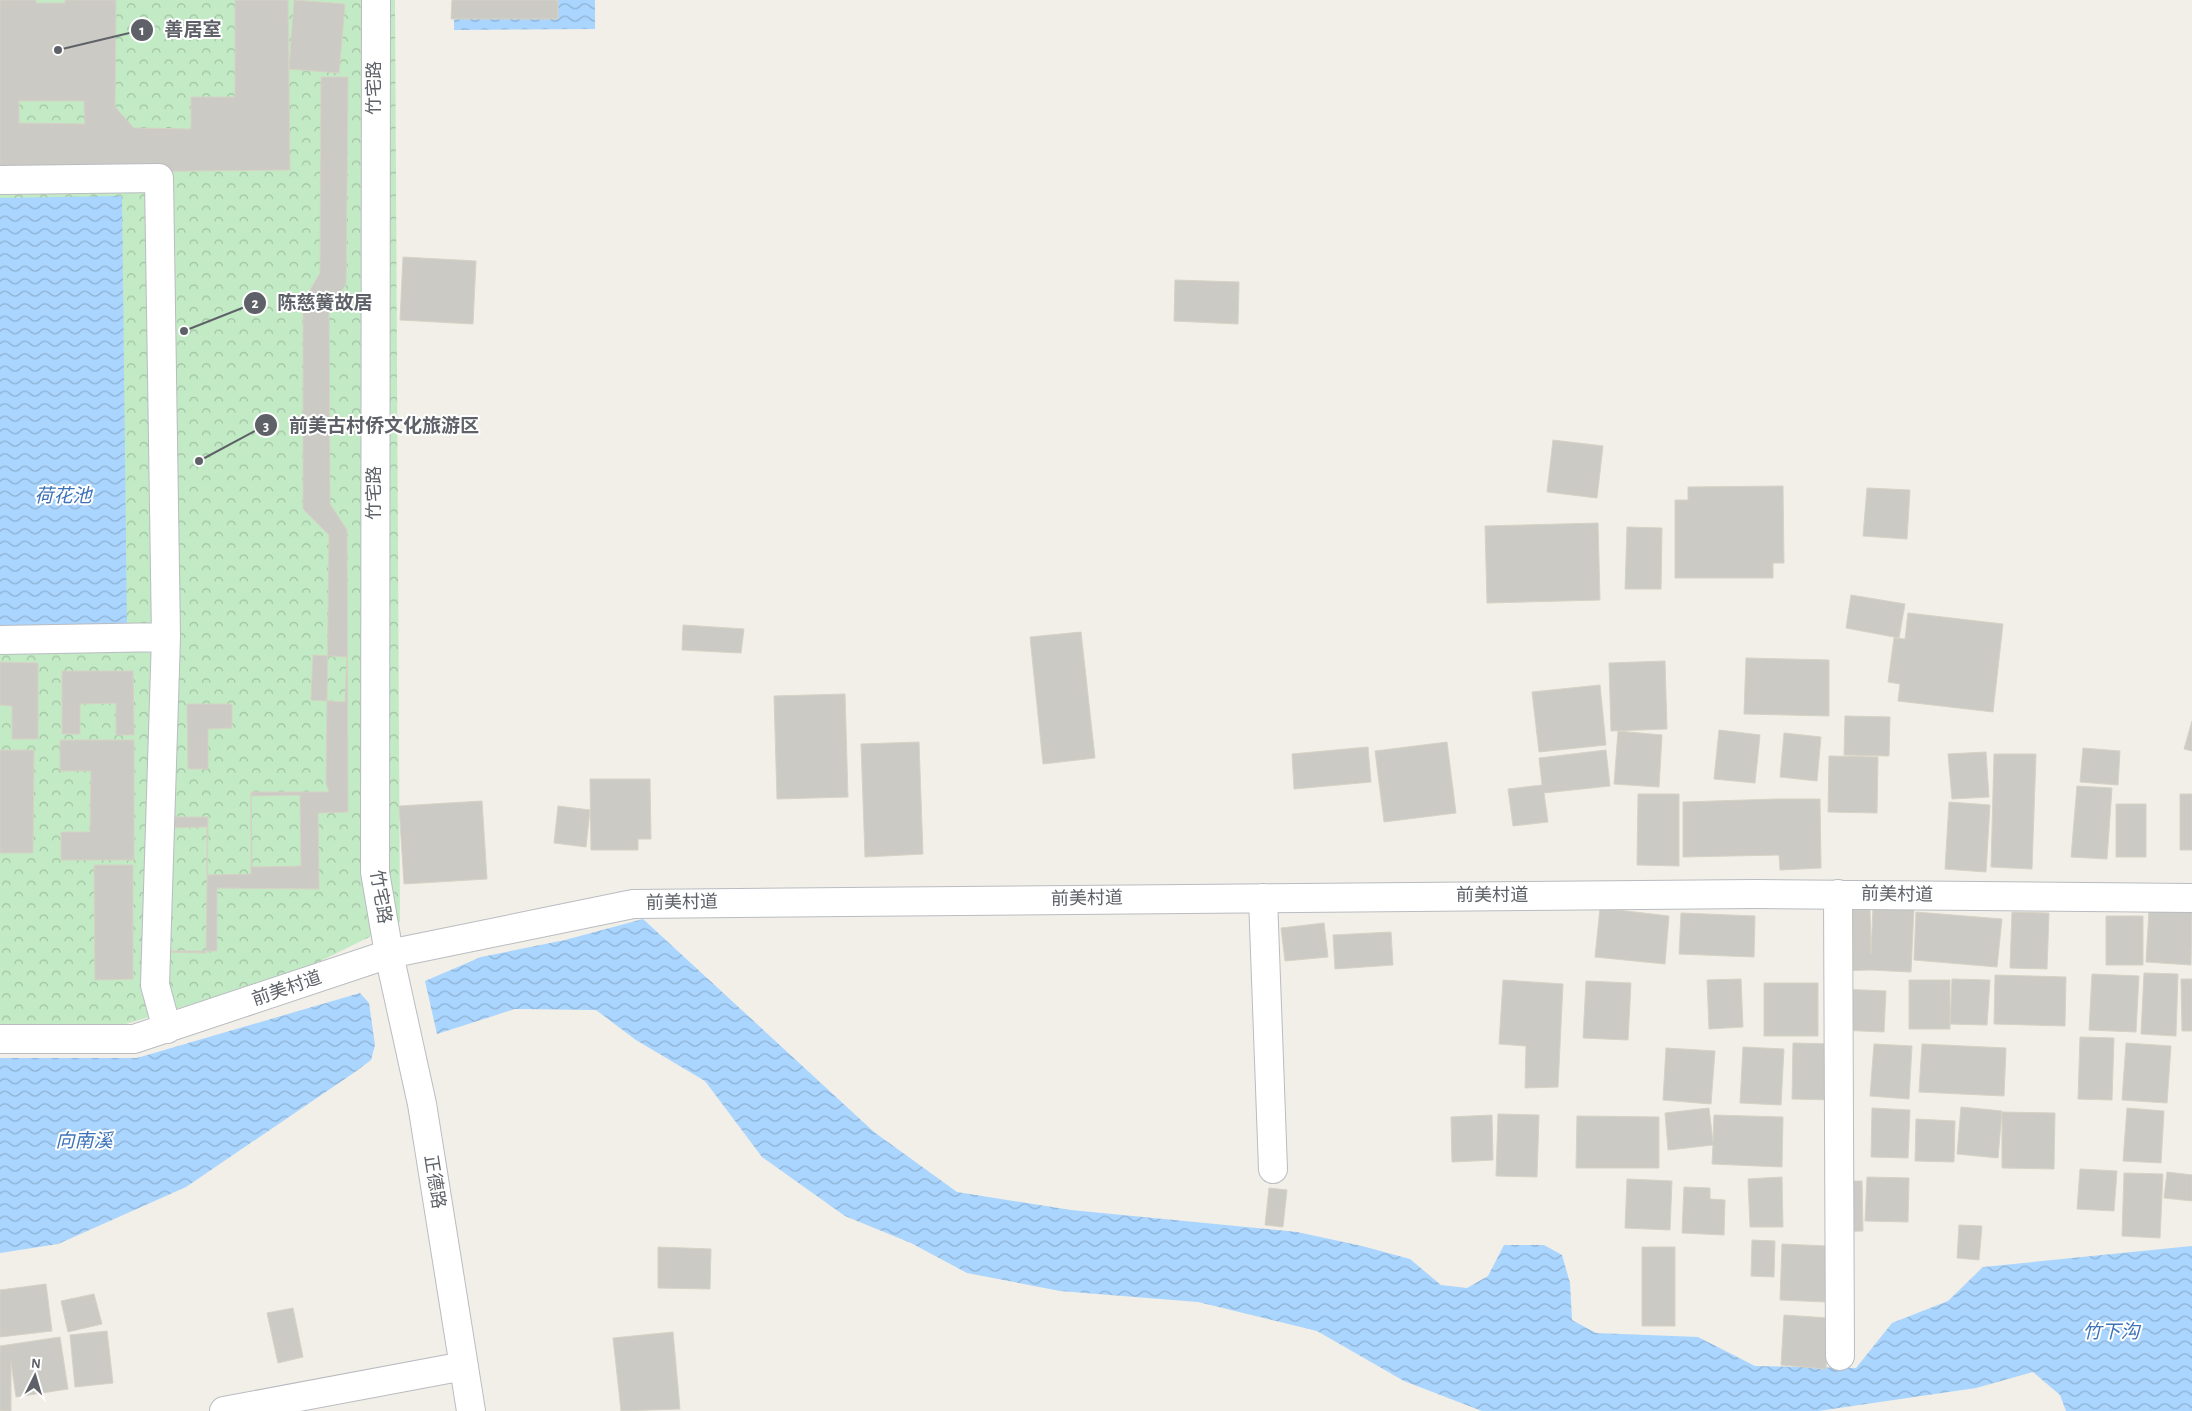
<svg xmlns="http://www.w3.org/2000/svg" width="2192" height="1411" font-family="'Alegreya Sans','Noto Sans SC',sans-serif">
  <defs>
    <pattern id="park-crowns" width="20" height="18" patternUnits="userSpaceOnUse" patternTransform="scale(1.25)"><rect width="20" height="18" fill="#c2eac4"/><path d="M2 6a3 3 0 1 1 6 0M12 15a3 3 0 1 1 6 0" fill="none" stroke="#a1c1a3"/></pattern>
    <pattern id="water-waves" width="16" height="10" patternUnits="userSpaceOnUse" patternTransform="scale(1.25)"><rect width="16" height="10" fill="#a9d5ff"/><path d="M0 5q4-4 8 0t8 0" fill="none" stroke="#8db0d2"/></pattern>
  </defs>
  <rect width="100%" height="100%" fill="#f1efe7"/>
  <!-- park -->
  <path fill="url(#park-crowns)" d="M 0,0 L 395,0 L 400,922 L 298,972 L 116,1027 L 0,1025 Z"/>
  <!-- water -->
  <path fill="url(#water-waves)" d="M 454,0 L 595,0 L 595,29 L 454,30 Z
    M 122,196 L 127,629 L 0,631 L 0,198 Z
    M 643,919 L 874,1132 L 957,1192 L 1071,1210 L 1297,1232 L 1362,1246 L 1410,1259 L 1441,1285 L 1467,1288 L 1488,1276 L 1504,1245 L 1544,1245 L 1562,1255 L 1570,1283 L 1572,1320 L 1596,1333 L 1698,1337 L 1755,1366 L 1856,1368 L 1892,1323 L 1948,1301 L 1983,1267 L 2192,1246 L 2192,1411 L 2066,1411 L 2060,1395 L 2033,1372 L 1976,1388 L 1818,1411 L 1482,1411 L 1404,1381 L 1317,1331 L 1198,1302 L 1060,1291 L 967,1273 L 911,1243 L 845,1216 L 762,1157 L 705,1081 L 636,1040 L 596,1010 L 515,1009 L 437,1034 L 425,981 L 481,957 L 565,940 Z
    M 360,993 L 369,1003 L 375,1045 L 371,1060 L 355,1072 L 186,1187 L 58,1244 L 0,1253 L 0,1058 L 137,1058 Z"/>
  <!-- building -->
  <path fill="#cccac4" stroke="#d6d2c5" fill-rule="evenodd" d="M 0,0 L 36,0 L 36,3 L 65,3 L 65,0 L 116,0 L 115,107 L 134,128 L 191,129 L 191,97 L 235,97 L 235,0 L 288,0 L 290,170 L 0,173 ZM 19,101 L 84,101 L 85,124 L 19,123 Z
    M 294,0 L 345,4 L 339,73 L 289,69 Z
    M 452,0 L 558,0 L 558,19 L 451,19 Z
    M 321,77 L 348,77 L 346,284 L 329,311 L 330,504 L 347,530 L 348,812 L 318,813 L 319,889 L 217,888 L 217,951 L 163,951 L 163,828 L 207,827 L 207,875 L 251,874 L 251,792 L 329,792 L 326,783 L 329,535 L 303,509 L 303,302 L 320,273 Z
    M 403,257 L 476,261 L 473,324 L 400,320 Z
    M 1175,280 L 1239,282 L 1238,324 L 1174,321 Z
    M 1553,440 L 1603,446 L 1597,498 L 1547,492 Z
    M 1783,486 L 1784,563 L 1773,563 L 1773,578 L 1675,578 L 1675,500 L 1688,500 L 1688,487 Z
    M 1867,488 L 1910,490 L 1907,539 L 1863,536 Z
    M 1598,523 L 1600,600 L 1487,603 L 1485,526 Z
    M 1627,527 L 1662,528 L 1661,589 L 1625,589 Z
    M 1851,595 L 1905,604 L 1899,638 L 1846,628 Z
    M 1908,613 L 2003,624 L 1993,712 L 1898,701 L 1900,684 L 1888,682 L 1894,638 L 1905,639 Z
    M 683,625 L 744,629 L 741,653 L 682,650 Z
    M 1081,632 L 1095,758 L 1043,764 L 1030,637 Z
    M 313,655 L 347,657 L 345,702 L 311,700 Z
    M 1746,658 L 1829,660 L 1829,716 L 1744,714 Z
    M 1665,661 L 1667,729 L 1611,731 L 1609,663 Z
    M 0,662 L 38,663 L 38,739 L 12,739 L 12,706 L 0,705 Z
    M 62,671 L 133,671 L 134,735 L 116,735 L 116,703 L 80,704 L 80,734 L 62,734 Z
    M 1600,685 L 1606,745 L 1539,752 L 1532,692 Z
    M 845,694 L 848,797 L 777,799 L 774,696 Z
    M 187,704 L 232,704 L 232,728 L 208,729 L 208,769 L 188,769 Z
    M 1845,716 L 1890,717 L 1889,756 L 1844,755 Z
    M 2192,721 L 2192,751 L 2184,749 Z
    M 1719,730 L 1760,735 L 1755,783 L 1714,779 Z
    M 1618,731 L 1662,735 L 1659,787 L 1614,784 Z
    M 1784,733 L 1821,737 L 1817,781 L 1780,777 Z
    M 60,740 L 134,740 L 134,860 L 61,860 L 61,832 L 90,832 L 91,771 L 60,771 Z
    M 919,742 L 923,854 L 865,857 L 861,744 Z
    M 1447,742 L 1456,813 L 1384,822 L 1375,751 Z
    M 1368,747 L 1371,782 L 1294,789 L 1292,754 Z
    M 2083,748 L 2120,751 L 2118,785 L 2080,782 Z
    M 0,750 L 34,750 L 33,853 L 0,853 Z
    M 1606,750 L 1610,786 L 1544,793 L 1548,822 L 1513,826 L 1508,789 L 1542,785 L 1539,758 Z
    M 1986,752 L 1989,797 L 1952,799 L 1948,754 Z
    M 1994,754 L 2036,754 L 2032,869 L 1991,867 Z
    M 1829,756 L 1878,757 L 1877,813 L 1828,812 Z
    M 590,779 L 650,779 L 651,839 L 638,839 L 638,850 L 591,850 Z
    M 2077,786 L 2112,788 L 2107,859 L 2071,857 Z
    M 1638,794 L 1679,794 L 1679,866 L 1637,865 Z
    M 2180,794 L 2192,794 L 2192,850 L 2180,850 Z
    M 300,795 L 301,866 L 252,867 L 251,796 Z
    M 1777,799 L 1820,799 L 1821,868 L 1780,870 L 1779,855 L 1683,857 L 1683,802 Z
    M 482,801 L 487,879 L 404,884 L 399,806 Z
    M 1949,802 L 1990,805 L 1986,872 L 1945,869 Z
    M 2116,804 L 2146,804 L 2146,857 L 2116,857 Z
    M 558,806 L 590,810 L 586,847 L 554,843 Z
    M 168,817 L 208,817 L 206,953 L 165,952 Z
    M 94,865 L 133,865 L 133,979 L 95,980 Z
    M 1873,907 L 1914,908 L 1911,972 L 1870,970 L 1838,971 L 1836,908 L 1870,908 L 1871,954 Z
    M 1600,908 L 1669,916 L 1665,964 L 1595,957 Z
    M 2149,910 L 2192,912 L 2191,965 L 2146,962 Z
    M 1916,912 L 2002,919 L 1997,967 L 1914,960 Z
    M 2012,912 L 2049,913 L 2047,969 L 2010,968 Z
    M 1681,913 L 1755,916 L 1754,957 L 1679,954 Z
    M 2106,916 L 2143,916 L 2143,965 L 2106,965 Z
    M 1324,923 L 1328,957 L 1285,961 L 1281,928 Z
    M 1391,932 L 1393,965 L 1335,969 L 1333,935 Z
    M 2144,973 L 2178,974 L 2176,1036 L 2141,1034 Z
    M 2092,974 L 2139,976 L 2136,1032 L 2089,1030 Z
    M 1995,975 L 2066,977 L 2065,1026 L 1994,1024 Z
    M 1741,979 L 1743,1027 L 1709,1029 L 1707,980 Z
    M 1952,979 L 1990,980 L 1987,1025 L 1950,1024 Z
    M 2181,979 L 2192,979 L 2192,1031 L 2182,1031 Z
    M 1503,980 L 1563,984 L 1558,1087 L 1525,1088 L 1526,1046 L 1499,1044 Z
    M 1909,980 L 1950,980 L 1950,1029 L 1909,1029 Z
    M 1586,981 L 1631,983 L 1628,1040 L 1583,1038 Z
    M 1764,983 L 1818,983 L 1818,1036 L 1764,1036 Z
    M 1841,989 L 1886,991 L 1884,1032 L 1839,1030 Z
    M 2080,1037 L 2114,1038 L 2112,1100 L 2078,1099 Z
    M 1793,1043 L 1835,1044 L 1833,1100 L 1792,1099 Z
    M 2126,1043 L 2171,1046 L 2167,1103 L 2122,1100 Z
    M 1874,1044 L 1912,1046 L 1909,1099 L 1870,1096 Z
    M 1922,1044 L 2006,1048 L 2004,1096 L 1919,1092 Z
    M 1743,1047 L 1784,1049 L 1781,1105 L 1740,1103 Z
    M 1666,1048 L 1715,1051 L 1711,1104 L 1663,1100 Z
    M 1961,1107 L 2002,1111 L 1998,1158 L 1957,1154 Z
    M 1709,1108 L 1713,1142 L 1714,1115 L 1783,1117 L 1782,1167 L 1712,1164 L 1713,1145 L 1668,1150 L 1665,1113 Z
    M 1872,1108 L 1910,1110 L 1908,1158 L 1871,1157 Z
    M 2127,1108 L 2164,1111 L 2161,1163 L 2123,1161 Z
    M 2002,1112 L 2055,1113 L 2054,1169 L 2002,1168 Z
    M 1498,1114 L 1539,1115 L 1537,1177 L 1496,1176 Z
    M 1492,1115 L 1493,1160 L 1452,1162 L 1451,1117 Z
    M 1577,1116 L 1659,1117 L 1659,1168 L 1576,1168 Z
    M 1916,1119 L 1955,1121 L 1954,1162 L 1915,1161 Z
    M 2080,1169 L 2117,1171 L 2114,1211 L 2077,1209 Z
    M 2167,1172 L 2192,1175 L 2192,1201 L 2164,1198 Z
    M 2124,1173 L 2163,1174 L 2160,1238 L 2122,1236 Z
    M 1782,1177 L 1783,1227 L 1750,1227 L 1748,1179 Z
    M 1867,1177 L 1909,1178 L 1908,1222 L 1865,1221 Z
    M 1627,1179 L 1672,1181 L 1670,1230 L 1625,1228 Z
    M 1828,1181 L 1862,1181 L 1863,1231 L 1829,1232 Z
    M 1684,1187 L 1710,1188 L 1710,1199 L 1725,1200 L 1724,1235 L 1682,1233 Z
    M 1269,1188 L 1287,1190 L 1283,1227 L 1265,1225 Z
    M 1959,1225 L 1982,1226 L 1979,1260 L 1957,1258 Z
    M 1752,1240 L 1775,1241 L 1774,1277 L 1751,1276 Z
    M 1782,1244 L 1827,1246 L 1825,1302 L 1780,1300 Z
    M 658,1247 L 711,1249 L 710,1289 L 658,1288 Z
    M 1642,1247 L 1675,1247 L 1675,1326 L 1642,1326 Z
    M 46,1284 L 52,1331 L 0,1337 L 0,1290 Z
    M 94,1294 L 102,1324 L 68,1332 L 61,1301 Z
    M 293,1308 L 303,1357 L 278,1363 L 267,1313 Z
    M 1784,1315 L 1829,1318 L 1826,1369 L 1781,1365 Z
    M 107,1331 L 113,1383 L 75,1387 L 70,1335 Z
    M 673,1332 L 680,1409 L 621,1411 L 613,1338 Z
    M 60,1337 L 68,1389 L 16,1397 L 11,1362 L 11,1411 L 0,1411 L 0,1346 Z"/>
  <g fill="none" stroke-linecap="round" stroke-linejoin="round">
    <defs>
      <path id="minor" d="M 376,0 L 375,872 L 389,954 L 422,1104 L 471,1411
        M 0,180 L 159,178 L 166,637 L 155,985 L 167,1029
        M 0,640 L 166,637
        M 1838,894 L 1840,1356
        M 1263,898 L 1273,1169
        M 0,1039 L 134,1039 L 389,954 L 633,904 L 1756,894 L 2192,898
        M 224,1411 L 464,1366"/>
    </defs>
    <!-- minor casing -->
    <use href="#minor" stroke="#b9bcc1" stroke-width="30"/>
    <!-- minor -->
    <use href="#minor" stroke="#fff" stroke-width="28"/>
  </g>
  <g text-anchor="middle" dominant-baseline="central" stroke-width="4" stroke-linejoin="round" paint-order="stroke">
    <!-- street labels -->
    <g font-size="18" fill="#5e6268" stroke="#fff">
      <text transform="translate(375 88) rotate(-90)">竹宅路</text>
      <text transform="translate(375 493) rotate(-90)">竹宅路</text>
      <text transform="translate(1897 895) rotate(1)">前美村道</text>
      <text x="1492" y="896">前美村道</text>
      <text transform="translate(380 897) rotate(81)">竹宅路</text>
      <text transform="translate(1087 899) rotate(-1)">前美村道</text>
      <text transform="translate(682 903) rotate(-1)">前美村道</text>
      <text transform="translate(287 989) rotate(-19)">前美村道</text>
      <text transform="translate(434 1182) rotate(81)">正德路</text>
    </g>
    <!-- water labels -->
    <g font-size="19" font-style="italic" fill="#3d73b9" stroke="#fff">
      <text x="63" y="496">荷花池</text>
      <text x="84" y="1141">向南溪</text>
      <text x="2111" y="1332">竹下沟</text>
    </g>
  </g>
  <!-- callouts -->
  <path fill="none" stroke="#5e6268" stroke-width="2" d="M58 50L142 30M184 331L255 303M199 461L266 425"/>
  <g fill="#5e6268" stroke="#fff" stroke-width="2">
    <circle cx="58" cy="50" r="5"/>
    <circle cx="184" cy="331" r="5"/>
    <circle cx="199" cy="461" r="5"/>
    <circle cx="142" cy="30" r="12"/>
    <circle cx="255" cy="303" r="12"/>
    <circle cx="266" cy="425" r="12"/>
  </g>
  <g font-size="15" text-anchor="middle" font-weight="bold" fill="#fff">
    <text x="142" y="35">1</text>
    <text x="255" y="308">2</text>
    <text x="266" y="431">3</text>
  </g>
  <g font-size="19" text-anchor="middle" font-weight="bold" fill="#5e6268" stroke="#fff" stroke-width="4" stroke-linejoin="round" paint-order="stroke">
    <text x="193" y="36">善居室</text>
    <text x="325" y="309">陈慈簧故居</text>
    <text x="384" y="432">前美古村侨文化旅游区</text>
  </g>
  <!-- north arrow -->
  <g transform="translate(35 1376) rotate(5)" stroke="#ffffff" stroke-width="4" paint-order="stroke">
  <path d="M0-4L9 19L0 12L-9 19Z" fill="#5e6268"/>
  <text y="-8" font-size="14" font-weight="bold" text-anchor="middle" fill="#5e6268">N</text>
  </g>
</svg>
